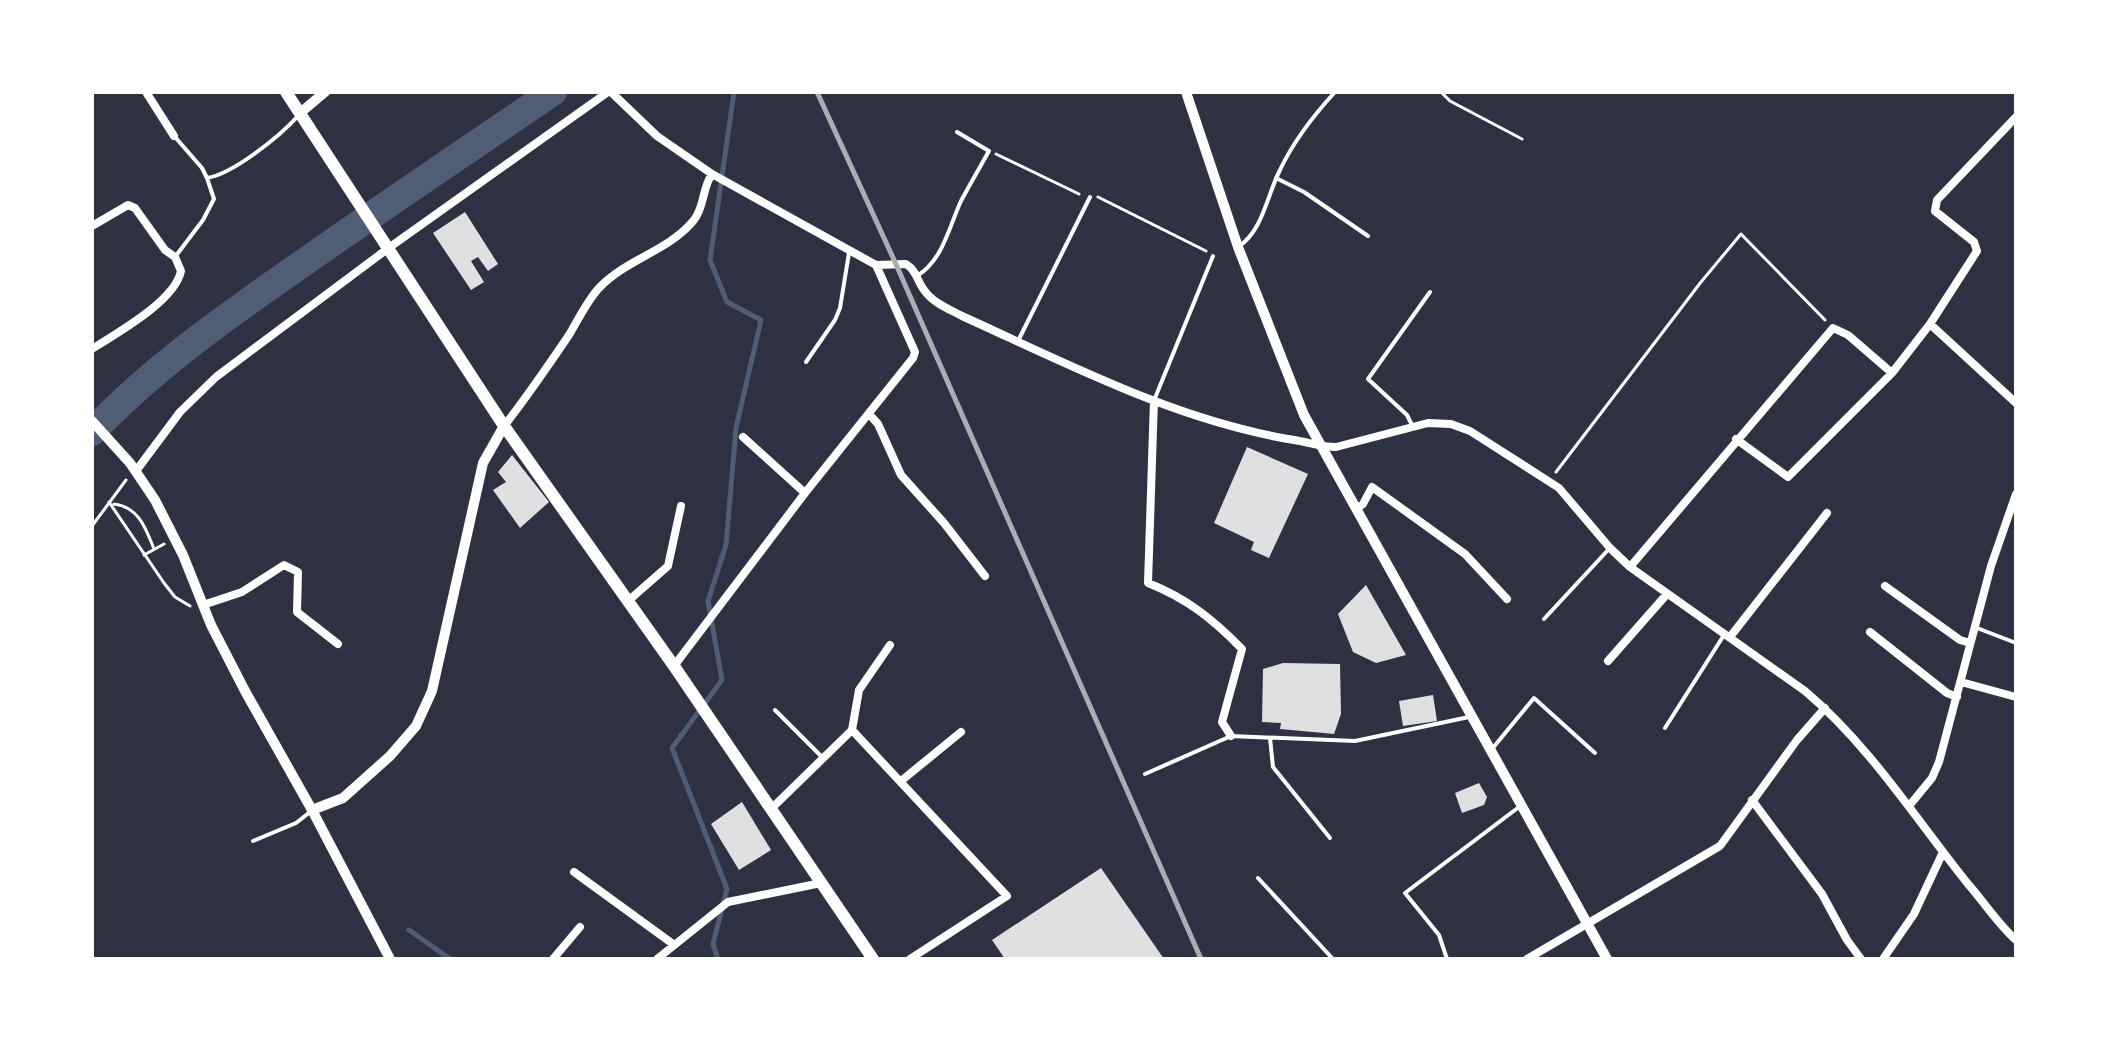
<svg xmlns="http://www.w3.org/2000/svg" width="2108" height="1051" font-family="Jost,sans-serif">
  <rect width="100%" height="100%" fill="#2d3142"/>
  <g fill="none" stroke-linecap="round" stroke-linejoin="round">
    <!-- stream -->
    <path stroke="#4f5d75" stroke-width="5" d="M 409,930 L 450,959
      M 718,959 L 713,944 L 727,889 L 672,748 L 722,680 L 708,601 L 726,545 L 736,428 L 761,320 L 727,302 L 710,260 L 734,92"/>
    <!-- river -->
    <path stroke="#4f5d75" stroke-width="28" d="M 92,432 C 152,369 224,318 296,268 C 381,208 467,150 553,92"/>
  </g>
  <!-- building -->
  <path fill="#e0e0e3" d="M 465,212 L 498,264 L 488,271 L 478,257 L 471,261 L 484,282 L 471,290 L 433,233 Z
    M 1247,447 L 1308,474 L 1269,558 L 1251,550 L 1254,542 L 1214,523 Z
    M 512,455 L 549,502 L 520,528 L 493,490 L 506,482 L 498,472 Z
    M 1366,585 L 1406,655 L 1376,663 L 1353,652 L 1338,614 Z
    M 1283,663 L 1340,664 L 1341,714 L 1334,734 L 1280,729 L 1281,723 L 1262,722 L 1263,669 Z
    M 1433,695 L 1437,721 L 1403,726 L 1399,701 Z
    M 1479,783 L 1487,797 L 1484,805 L 1462,813 L 1455,793 Z
    M 742,802 L 771,850 L 739,870 L 711,824 Z
    M 1101,868 L 1164,959 L 1005,959 L 992,940 Z"/>
  <g fill="none" stroke-linecap="round" stroke-linejoin="round">
    <!-- path -->
    <path stroke="#fff" stroke-width="3" d="M 1441,92 L 1450,101 L 1522,139
      M 996,154 L 1079,194
      M 1098,197 L 1206,251
      M 1556,472 L 1701,282 L 1741,234 L 1825,320
      M 109,502 L 164,583 L 175,597 L 190,606
      M 114,504 C 139,507 146,529 154,549
      M 92,526 L 126,480
      M 144,555 L 164,544"/>
    <!-- service -->
    <path stroke="#fff" stroke-width="4" d="M 175,137 L 202,168 L 207,178 C 233,174 280,136 298,116
      M 1276,178 L 1304,192 L 1368,236
      M 1238,247 C 1263,231 1267,195 1280,170 C 1294,140 1313,116 1335,92
      M 175,257 L 203,220 L 214,199 L 207,178
      M 917,276 C 943,260 949,227 961,201 C 970,184 980,167 989,151 L 957,132
      M 1018,341 L 1090,197
      M 806,362 L 835,320 L 840,308 L 849,253
      M 1155,398 L 1213,256
      M 1412,425 L 1407,415 L 1368,379 L 1430,292
      M 1544,619 L 1608,550
      M 1977,628 L 2016,643
      M 775,710 L 823,758
      M 1665,728 L 1724,635
      M 1270,738 L 1273,767 L 1330,838
      M 1492,749 L 1534,698 L 1595,753
      M 1145,774 L 1231,736 L 1355,741 L 1469,717
      M 253,841 L 296,823 L 310,812
      M 1258,878 L 1333,959
      M 1447,959 L 1439,935 L 1405,893 L 1519,807"/>
    <!-- minor -->
    <path stroke="#fff" stroke-width="8" d="M 146,92 L 174,136
      M 611,92 L 657,136 L 712,174 L 876,265 L 915,352 L 913,358 L 805,493 L 674,666
      M 92,226 L 128,205 L 135,208 L 165,250 L 175,257 L 181,271 C 175,301 117,333 92,349
      M 876,265 L 906,264 C 917,271 917,281 924,290 C 933,303 949,309 962,316 C 1068,364 1177,421 1294,440 C 1308,442 1321,447 1336,447 L 1428,423 L 1451,424 L 1470,431 L 1559,488 L 1610,548 L 1630,567 L 1805,691 C 1870,746 1915,818 1968,884 C 1984,902 1998,924 2016,940
      M 1930,324 L 2016,403
      M 1154,400 L 1148,583 C 1186,598 1213,619 1242,649 L 1222,722 L 1231,736
      M 869,414 L 878,424 L 901,475 L 944,523 L 985,576
      M 504,426 C 527,397 548,366 569,335 C 578,320 587,301 599,288 C 626,259 669,251 694,220 C 705,206 702,188 712,174
      M 743,437 L 805,493
      M 1736,439 L 1788,477 L 1892,373
      M 136,471 L 180,412 L 216,377 L 390,247 L 608,92
      M 1356,509 L 1363,504 L 1372,487 L 1465,554 L 1507,599
      M 1630,567 L 1833,328 L 1848,335 L 1892,373 L 1930,324 L 1977,251 L 1974,242 L 1935,211 L 1937,200 L 2016,117
      M 1885,586 L 1960,640 L 1970,643
      M 628,601 L 668,566 L 681,506
      M 203,605 L 242,592 L 284,565 L 298,572 L 297,612 L 338,644
      M 1870,632 L 1947,693 L 1957,697
      M 1730,637 L 1827,513
      M 1608,661 L 1667,594
      M 1961,682 L 2016,697
      M 852,730 L 859,690 L 890,645
      M 901,781 L 961,732
      M 1752,800 L 1822,894 L 1847,940 L 1861,959
      M 1909,806 L 1932,778 L 1939,762 L 1991,566 L 2016,494
      M 770,810 L 852,730 L 1007,896 L 910,959
      M 574,872 L 673,944
      M 553,959 L 580,927
      M 657,959 L 728,902 L 821,883
      M 1527,959 L 1720,846 L 1797,740 L 1825,708
      M 1883,959 L 1914,914 L 1943,852"/>
    <!-- tertiary -->
    <path stroke="#fff" stroke-width="10" d="M 1186,92 L 1238,247 L 1304,415 L 1607,959
      M 300,113 L 325,92
      M 92,421 L 130,463 L 155,500 L 183,555 L 211,625 L 245,691 L 312,810 L 390,959
      M 312,810 L 343,798 L 390,756 L 416,726 L 432,691 L 483,463 L 504,426"/>
    <!-- primary -->
    <path stroke="#fff" stroke-width="12" d="M 286,92 L 504,426 L 674,666 L 873,959"/>
    <!-- rail -->
    <path stroke="#abadb3" stroke-width="5" d="M 817,92 L 895,262 L 1201,959"/>
  </g>
  <!-- border -->
  <rect width="2108" height="1051" fill="none" stroke="#ffffff" stroke-width="188"/>
</svg>
